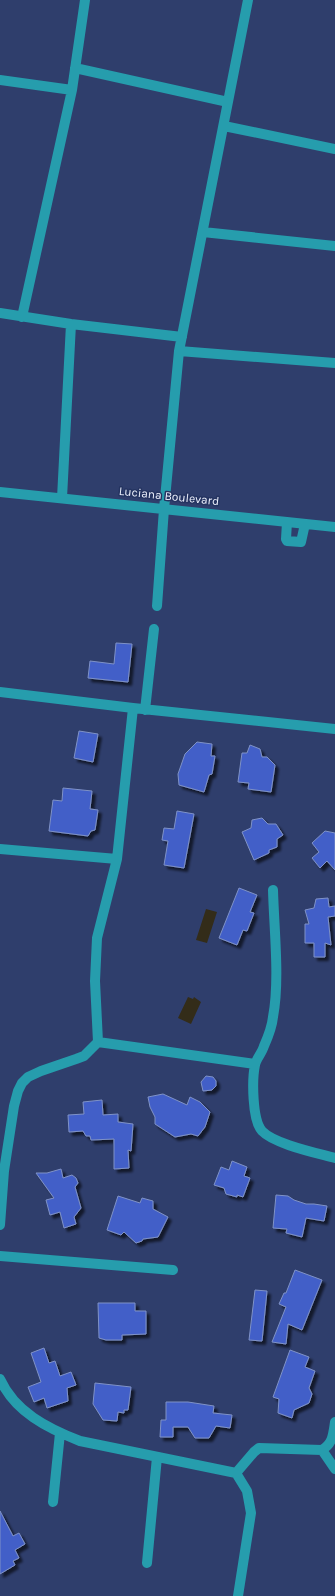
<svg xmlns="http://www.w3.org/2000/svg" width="335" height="1596" font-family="Karla,sans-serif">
  <defs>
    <filter id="shadow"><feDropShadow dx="3.5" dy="3.5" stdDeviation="1" flood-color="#0009"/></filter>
  </defs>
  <rect width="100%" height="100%" fill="#2f3e6c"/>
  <!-- water -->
  <path fill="#332c19" d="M 206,909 L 217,912 L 207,943 L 196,940 Z
    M 188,997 L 193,999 L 194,997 L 201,1002 L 191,1024 L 178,1018 Z"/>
  <!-- building -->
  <path fill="#425fc8" stroke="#7f92c7" filter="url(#shadow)" d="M 116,643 L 132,644 L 128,682 L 88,678 L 90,661 L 114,664 Z
    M 79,731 L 98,734 L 93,762 L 74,758 Z
    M 197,742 L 212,744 L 211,756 L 215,756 L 212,774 L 209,775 L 204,792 L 179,785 L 178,774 L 185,754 Z
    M 250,745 L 260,749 L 262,757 L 267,757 L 275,765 L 271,792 L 248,789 L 249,783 L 238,782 L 242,753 L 247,753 Z
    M 63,788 L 92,791 L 90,809 L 98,810 L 95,830 L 91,831 L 88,836 L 49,831 L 53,800 L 62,801 Z
    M 177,811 L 194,814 L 184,868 L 164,865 L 168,841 L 162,840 L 164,828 L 174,829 Z
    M 262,818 L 268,824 L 276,824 L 283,835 L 277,839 L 277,847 L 269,850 L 269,853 L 254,860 L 242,832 L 251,828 L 252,820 Z
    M 325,831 L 335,833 L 335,870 L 327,861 L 320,868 L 312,858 L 319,852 L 312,843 Z
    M 239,888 L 257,895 L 250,912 L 254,913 L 247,931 L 243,930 L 237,945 L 219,938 Z
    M 328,898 L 329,907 L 335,906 L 335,916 L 328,917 L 331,945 L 325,943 L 325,957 L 314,957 L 314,943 L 305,943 L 305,924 L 309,924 L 305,910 L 314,908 L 316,899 Z
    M 206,1076 L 213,1077 L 216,1081 L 216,1086 L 212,1090 L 203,1091 L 201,1082 Z
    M 163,1094 L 187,1105 L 190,1097 L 200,1102 L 210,1112 L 205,1127 L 198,1136 L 191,1134 L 175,1137 L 155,1124 L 155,1117 L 150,1107 L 148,1097 Z
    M 102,1100 L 103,1115 L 118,1114 L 118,1122 L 133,1124 L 131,1151 L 128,1150 L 129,1168 L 114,1169 L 114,1139 L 91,1140 L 90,1136 L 86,1136 L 83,1131 L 69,1132 L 68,1115 L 84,1114 L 83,1102 Z
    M 232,1161 L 247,1167 L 244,1176 L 250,1178 L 243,1197 L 237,1195 L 237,1197 L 226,1194 L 224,1188 L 214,1185 L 221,1167 L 229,1170 Z
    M 61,1169 L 63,1178 L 72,1175 L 76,1178 L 78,1183 L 75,1187 L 81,1208 L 74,1217 L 76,1224 L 64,1228 L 60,1212 L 50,1215 L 46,1200 L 54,1198 L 36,1173 L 47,1173 Z
    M 276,1195 L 288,1196 L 294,1200 L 306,1204 L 314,1204 L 327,1206 L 324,1221 L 306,1218 L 302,1237 L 286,1233 L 287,1229 L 273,1228 Z
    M 118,1196 L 140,1203 L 142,1198 L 153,1201 L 153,1209 L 168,1217 L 158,1237 L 143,1239 L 142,1241 L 136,1243 L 124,1232 L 121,1235 L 107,1230 Z
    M 295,1270 L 322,1280 L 302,1330 L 288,1324 L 286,1344 L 272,1342 L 286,1307 L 279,1304 L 284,1293 L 286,1293 Z
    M 255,1290 L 267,1291 L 262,1341 L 249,1340 Z
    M 98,1303 L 135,1303 L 135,1311 L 146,1311 L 146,1334 L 122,1335 L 122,1340 L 106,1340 L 99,1338 Z
    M 44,1348 L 49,1363 L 55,1361 L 60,1376 L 71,1372 L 76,1385 L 67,1388 L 68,1401 L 47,1408 L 44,1398 L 34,1402 L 28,1387 L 41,1382 L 31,1353 Z
    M 290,1350 L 309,1357 L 305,1367 L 315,1371 L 309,1388 L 312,1394 L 309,1403 L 294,1410 L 292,1418 L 278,1413 L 279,1399 L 273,1397 Z
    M 95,1383 L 131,1387 L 128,1410 L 124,1410 L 124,1413 L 118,1412 L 117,1421 L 103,1420 L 93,1404 Z
    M 166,1402 L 188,1402 L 214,1406 L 213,1413 L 232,1415 L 230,1428 L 216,1426 L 209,1438 L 195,1438 L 188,1427 L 173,1427 L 173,1437 L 160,1437 L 161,1420 L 166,1420 Z
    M 0,1511 L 13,1536 L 19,1533 L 25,1544 L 15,1550 L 19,1558 L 13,1561 L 15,1565 L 0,1574 Z"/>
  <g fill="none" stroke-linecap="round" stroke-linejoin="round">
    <!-- minor -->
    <path stroke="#269dad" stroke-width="10" d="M 75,68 L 228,102
      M 0,80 L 72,90
      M 224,126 L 335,149
      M 203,232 L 335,246
      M 0,313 L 71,324 L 182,337
      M 22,317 L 72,90 L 85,0
      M 179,351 L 335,363
      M 0,492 L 335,527
      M 62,498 L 71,324
      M 287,522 L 286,539 L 287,541 L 301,542 L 305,524
      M 157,606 L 164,509 L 179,351 L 248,0
      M 0,692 L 133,708 L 335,729
      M 145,710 L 154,629
      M 0,849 L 117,859
      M 273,890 C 274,929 280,980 273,1017 C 272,1027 268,1037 264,1046 C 262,1053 256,1059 255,1065 C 252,1079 252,1120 262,1131 C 274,1144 317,1153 335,1158
      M 98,1042 L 255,1064
      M 0,1225 L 4,1171 L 14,1106 L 18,1091 L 22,1083 L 28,1077 L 41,1071 L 76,1059 L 84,1056 L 98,1042 L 95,981 L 97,938 L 117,859 L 133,708
      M 0,1256 L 173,1270
      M 0,1379 C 15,1412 47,1428 80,1441 L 236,1473 L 247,1491 L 251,1513 L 238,1596
      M 322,1450 L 335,1469
      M 236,1473 L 254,1452 L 259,1448 L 322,1450 C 333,1443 333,1435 335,1422
      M 53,1502 L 60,1433
      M 147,1563 L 157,1457"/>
  </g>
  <g text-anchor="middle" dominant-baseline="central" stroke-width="3" stroke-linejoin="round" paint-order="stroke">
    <!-- street labels -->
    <g font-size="12" fill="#edf1fd" stroke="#253461">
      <text transform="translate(169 496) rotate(6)">Luciana Boulevard</text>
    </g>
  </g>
</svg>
